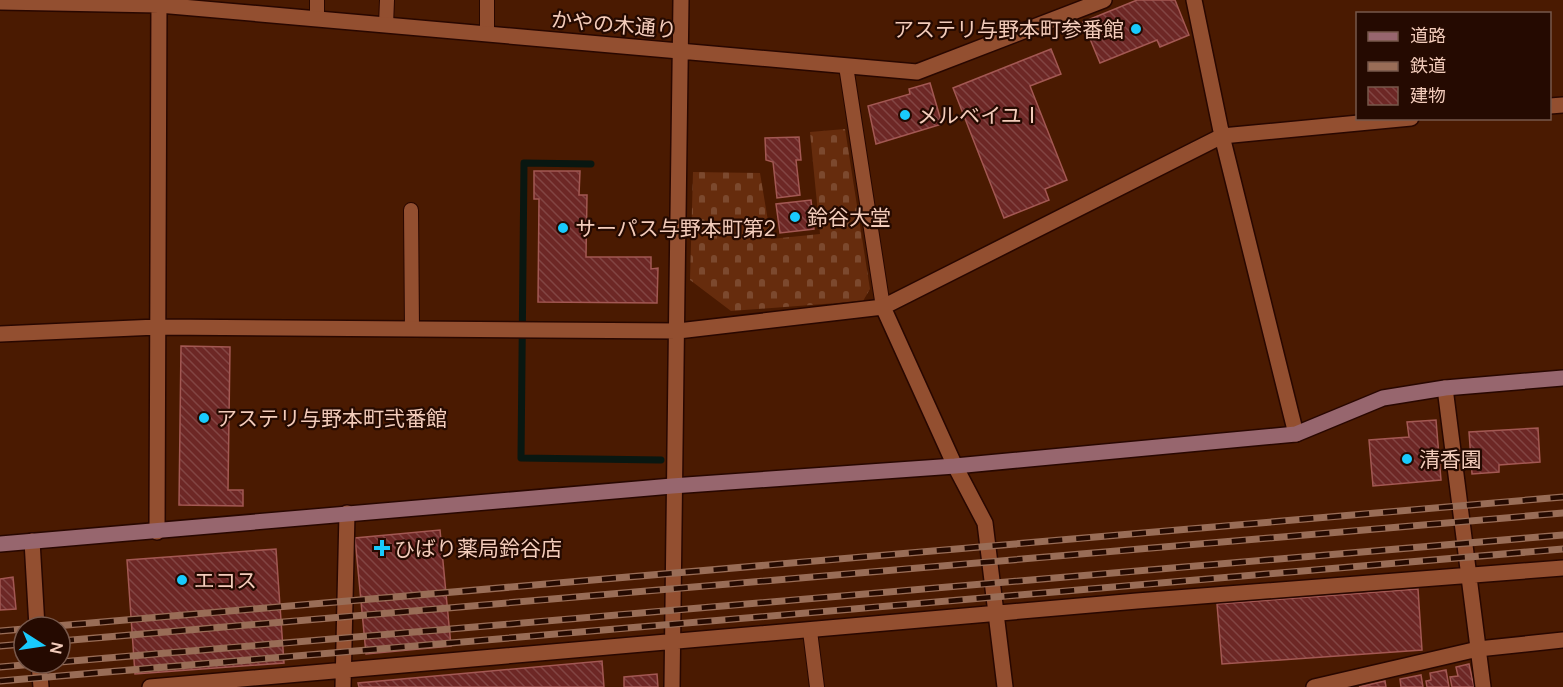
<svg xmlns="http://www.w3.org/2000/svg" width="1563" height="687" font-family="Manrope,'Noto Sans JP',sans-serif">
  <defs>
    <pattern id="cemetery-stones" width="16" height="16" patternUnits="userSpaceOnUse" patternTransform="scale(1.5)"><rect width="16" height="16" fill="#662c0d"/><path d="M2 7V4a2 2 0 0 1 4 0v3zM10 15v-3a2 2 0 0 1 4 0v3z" fill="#7c492e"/></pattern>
    <pattern id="building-back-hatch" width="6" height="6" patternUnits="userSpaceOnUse" patternTransform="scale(1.5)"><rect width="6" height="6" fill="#6d2725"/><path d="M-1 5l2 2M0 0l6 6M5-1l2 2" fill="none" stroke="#824543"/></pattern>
  </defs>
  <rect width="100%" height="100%" fill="#4a1a01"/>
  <!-- cemetery -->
  <path fill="url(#cemetery-stones)" d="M 845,129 L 870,289 L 863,301 L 731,311 L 690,280 L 693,172 L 760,173 L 771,239 L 820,234 L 810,132 Z"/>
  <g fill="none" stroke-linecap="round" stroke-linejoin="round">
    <!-- stream -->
    <path stroke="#091711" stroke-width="7" d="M 591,164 L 524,163 L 521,458 L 661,460"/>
  </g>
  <!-- building -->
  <path fill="url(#building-back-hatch)" stroke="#a35853" stroke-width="1.5" d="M 1137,0 L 1175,0 L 1189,35 L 1160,47 L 1157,40 L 1100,63 L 1083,22 Z
    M 1051,49 L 1061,74 L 1030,86 L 1067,180 L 1045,189 L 1049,200 L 1004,218 L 953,88 Z
    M 930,83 L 942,124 L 876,144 L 868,106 L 910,94 L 909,89 Z
    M 799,137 L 801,160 L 796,160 L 800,195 L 777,198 L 773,162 L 766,160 L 765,138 Z
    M 534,171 L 580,171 L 579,195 L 587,195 L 586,257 L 651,257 L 651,269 L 658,268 L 657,303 L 538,302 L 539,199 L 534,199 Z
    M 811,200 L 814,229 L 780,233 L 776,204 Z
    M 181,346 L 230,347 L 228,490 L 243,490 L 243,506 L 179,505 Z
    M 1436,420 L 1441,480 L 1373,486 L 1369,440 L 1409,437 L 1407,422 Z
    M 1538,428 L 1540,462 L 1499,465 L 1499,472 L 1472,474 L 1469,432 Z
    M 440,530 L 451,646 L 366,654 L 355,538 Z
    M 276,549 L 284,663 L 135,674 L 127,560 Z
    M 13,577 L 16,609 L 0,610 L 0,579 Z
    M 1418,589 L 1422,650 L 1222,664 L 1217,604 Z
    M 602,661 L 604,687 L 359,687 L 358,683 Z
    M 1469,664 L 1474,687 L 1452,687 L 1450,677 L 1458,676 L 1456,667 Z
    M 1446,670 L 1449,687 L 1427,687 L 1426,681 L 1431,680 L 1430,673 Z
    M 657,674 L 658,687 L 624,687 L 624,677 Z
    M 1421,675 L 1423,687 L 1401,687 L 1400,679 Z
    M 1385,681 L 1386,687 L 1359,687 Z"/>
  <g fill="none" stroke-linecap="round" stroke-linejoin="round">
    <defs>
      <path id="lane" d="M 317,19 L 317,0
        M 386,25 L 387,0
        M 487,34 L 487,0
        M 846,66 L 883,307
        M 411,210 L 412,329
        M 810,631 L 817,687"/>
      <path id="street" d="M 1194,0 L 1222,136 L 1296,434
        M 0,2 L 159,5 L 917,72 L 1104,0
        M 1550,106 L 1563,105
        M 883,307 L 955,466 L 985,523 L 1005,687
        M 0,334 L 157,327 L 678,331 L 883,307 L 1222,136 L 1411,118
        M 1445,388 L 1483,687
        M 157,532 L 159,0
        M 32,541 L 37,627
        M 39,663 L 41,687
        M 150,687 L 1137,601 L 1563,568
        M 343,687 L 347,513
        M 672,687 C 673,458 679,229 681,0
        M 1314,687 L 1478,649 L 1563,640"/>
      <path id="secondary" d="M 0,544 L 672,486 L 955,466 L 1296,434 L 1383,398 L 1445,388 L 1563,378"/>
    </defs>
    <!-- lane casing -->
    <use href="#lane" stroke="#280700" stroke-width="16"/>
    <!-- street casing -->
    <use href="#street" stroke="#280700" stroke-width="18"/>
    <!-- secondary casing -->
    <use href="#secondary" stroke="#280700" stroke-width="18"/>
    <!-- lane -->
    <use href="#lane" stroke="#934f30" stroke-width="14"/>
    <!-- street -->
    <use href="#street" stroke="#934f30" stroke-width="15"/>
    <!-- secondary -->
    <use href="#secondary" stroke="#97666e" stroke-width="15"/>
    <defs>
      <path id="rail" d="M 44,627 L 1563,497
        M 0,631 L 24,629
        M 60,641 L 1563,513
        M 0,646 L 24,644
        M 60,662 L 1563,535
        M 0,667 L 47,663
        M 0,681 L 1563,549"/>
    </defs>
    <!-- rail casing -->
    <use href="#rail" stroke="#996d57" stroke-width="7"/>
    <!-- rail -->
    <use href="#rail" stroke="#250a01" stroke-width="4.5" stroke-dasharray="14" stroke-linecap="butt"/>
  </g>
  <!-- markers -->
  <g fill="#19cafc" stroke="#250a01" stroke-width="2">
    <circle cx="1136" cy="29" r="6"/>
    <circle cx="905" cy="115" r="6"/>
    <circle cx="795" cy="217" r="6"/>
    <circle cx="563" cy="228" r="6"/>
    <circle cx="204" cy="418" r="6"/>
    <circle cx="1407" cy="459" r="6"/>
    <path d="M379 539h6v6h6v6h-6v6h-6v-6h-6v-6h6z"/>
    <circle cx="182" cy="580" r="6"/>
  </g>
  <g text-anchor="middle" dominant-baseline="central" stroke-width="4.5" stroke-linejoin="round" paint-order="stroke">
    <!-- street labels -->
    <g font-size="21" fill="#f3ccbb" stroke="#250a01">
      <text transform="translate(614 24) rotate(5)">かやの木通り</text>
    </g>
    <!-- poi labels -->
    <g font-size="21" fill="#f3ccbb" stroke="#250a01" text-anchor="start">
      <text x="1124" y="29" text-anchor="end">アステリ与野本町参番館</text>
      <text x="917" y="115">メルベイユⅠ</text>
      <text x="807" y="217">鈴谷大堂</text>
      <text x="575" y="228">サーパス与野本町第2</text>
      <text x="216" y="418">アステリ与野本町弐番館</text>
      <text x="1419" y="459">清香園</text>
      <text x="394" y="548">ひばり薬局鈴谷店</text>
      <text x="194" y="580">エコス</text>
    </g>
  </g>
  <!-- legend -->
  <rect x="1356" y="12" width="195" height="108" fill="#250a01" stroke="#77584b" stroke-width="1.5"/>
  <rect x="1368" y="32" width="30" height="9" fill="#97666e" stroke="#77584b" stroke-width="1.5"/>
  <text x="1410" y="42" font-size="18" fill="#f3ccbb">道路</text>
  <rect x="1368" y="62" width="30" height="9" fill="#996d57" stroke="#77584b" stroke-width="1.5"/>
  <text x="1410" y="72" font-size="18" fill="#f3ccbb">鉄道</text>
  <rect x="1368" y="87" width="30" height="18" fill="url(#building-back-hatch)" stroke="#77584b" stroke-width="1.5"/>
  <text x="1410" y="102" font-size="18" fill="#f3ccbb">建物</text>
  <!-- north arrow -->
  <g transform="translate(42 645) rotate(102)"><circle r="28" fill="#250a01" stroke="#77584b" stroke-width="1.5"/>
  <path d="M0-4.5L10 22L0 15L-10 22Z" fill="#19cafc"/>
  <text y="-9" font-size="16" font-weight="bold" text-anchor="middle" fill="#f3ccbb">N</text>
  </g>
</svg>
